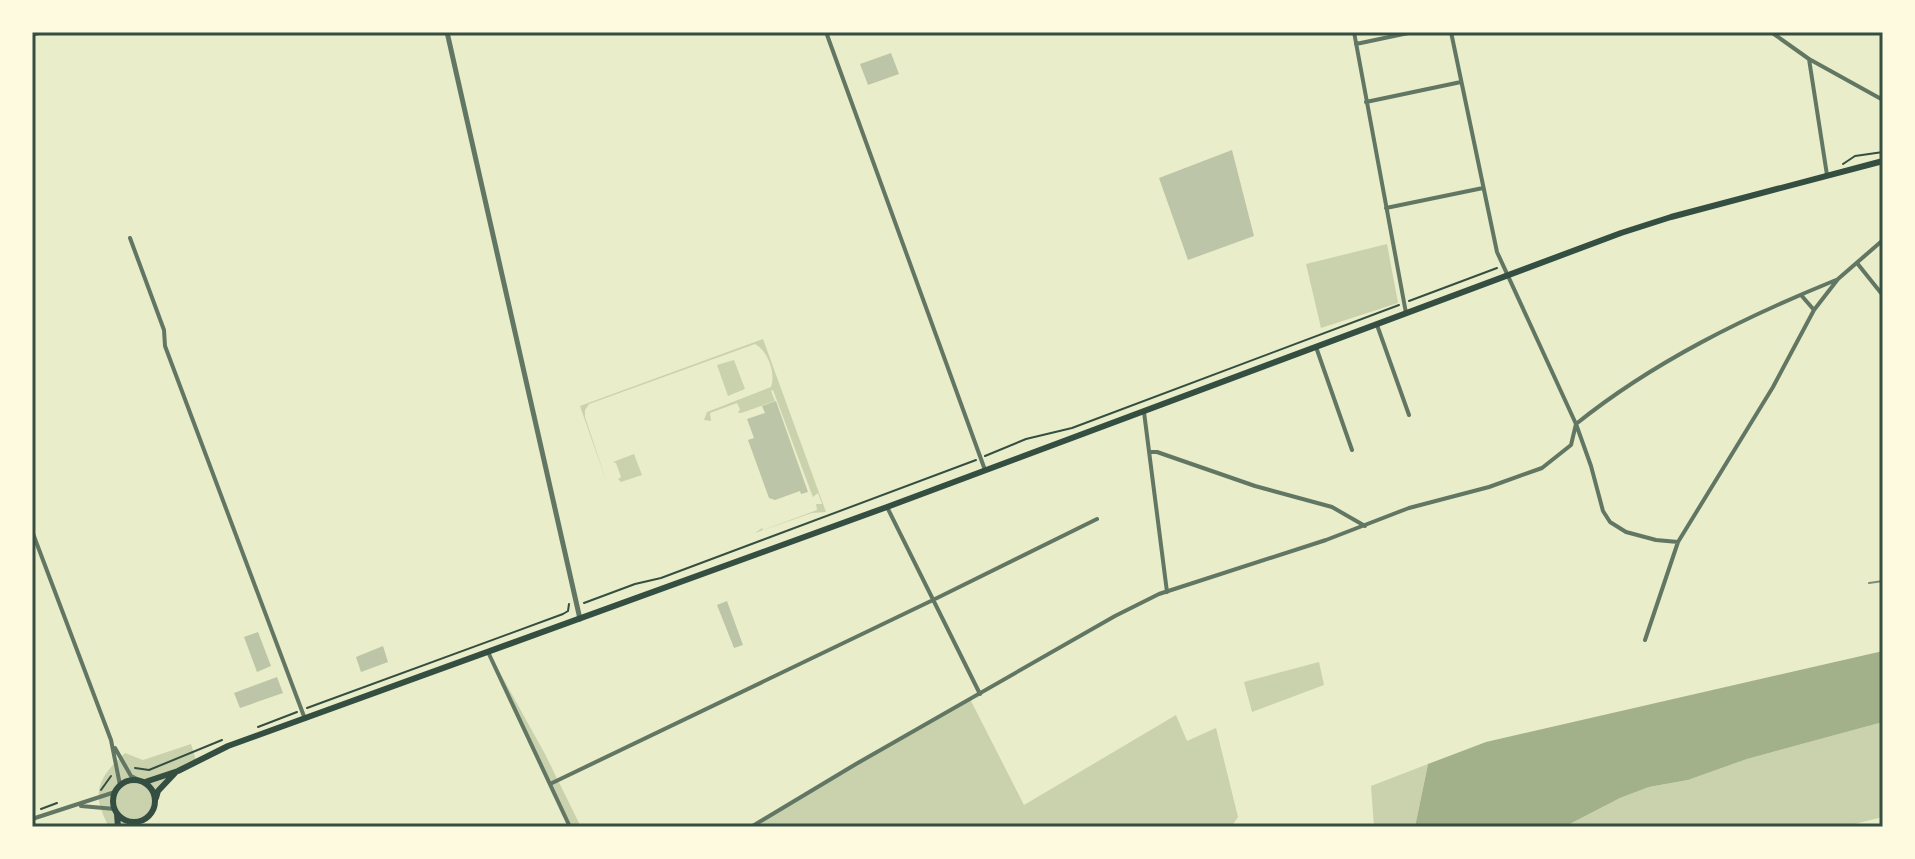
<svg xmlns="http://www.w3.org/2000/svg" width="1915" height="859" font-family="Rubik,sans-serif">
  <rect width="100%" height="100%" fill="#e9edc9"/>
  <!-- green -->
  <path fill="#cad2ad" d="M 1387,244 L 1398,303 L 1321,328 L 1306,264 Z
    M 763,339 L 826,512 L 812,513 L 755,533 L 762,528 L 763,530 L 817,510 L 816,504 L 822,504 L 818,493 L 813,497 L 811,492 L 773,390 L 771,391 L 775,401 L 741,413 L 738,413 L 740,409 L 737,403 L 710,413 L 711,421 L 704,420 L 707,412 L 771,387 C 776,373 768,351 755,344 L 589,404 L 585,410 L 585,417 L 608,486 L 580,406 Z
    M 734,360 L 745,389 L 728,396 L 717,365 Z
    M 634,454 L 642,475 L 621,482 L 618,479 L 621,477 L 616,463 L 613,462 Z
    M 488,651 L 545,754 L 581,827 L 570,827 Z
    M 1319,662 L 1324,685 L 1252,712 L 1244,682 Z
    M 970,699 L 1024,805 L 1176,715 L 1187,741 L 1216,728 L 1238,817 L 1231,827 L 760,827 L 758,823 Z
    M 1883,722 L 1883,817 L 1842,827 L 1564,827 L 1620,798 L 1649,787 L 1688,780 L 1747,759 Z
    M 191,744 L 196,760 L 178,771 L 156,798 L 150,816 L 133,822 L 129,827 L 108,827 C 107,821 103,816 101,809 C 93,784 107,770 125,753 L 143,760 Z
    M 1428,764 L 1415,827 L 1374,827 L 1371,786 Z"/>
  <!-- water -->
  <path fill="#a3b18a" d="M 1883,651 L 1883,722 L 1747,759 L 1688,780 L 1649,787 L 1620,798 L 1564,827 L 1415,827 L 1428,764 L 1486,742 Z"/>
  <!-- building -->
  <path fill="#bcc5a7" d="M 891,53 L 899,74 L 868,85 L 860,64 Z
    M 1232,150 L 1254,236 L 1188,260 L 1159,178 Z
    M 776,401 L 808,492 L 801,494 L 800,491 L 775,500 L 769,498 L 748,440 L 754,438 L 747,419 L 765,413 L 762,406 Z
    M 727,601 L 743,645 L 734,648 L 717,605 Z
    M 258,632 L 271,666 L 257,672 L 244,637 Z
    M 383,646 L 388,662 L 361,672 L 356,657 Z
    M 277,677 L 283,693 L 240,708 L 234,693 Z"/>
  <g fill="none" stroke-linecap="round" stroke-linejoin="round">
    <!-- path -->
    <path stroke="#344e41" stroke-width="2" d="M 1843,164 L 1855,156 L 1883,152
      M 1409,301 L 1497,268
      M 985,456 L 1026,439 L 1072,428 L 1399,305
      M 584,603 L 635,584 L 661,578 L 976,460
      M 307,708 L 563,614 L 568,611 L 569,604
      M 258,727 L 297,712
      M 135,768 L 149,770 L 222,740
      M 101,790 L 111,776
      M 41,809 L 57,803"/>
    <!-- minor -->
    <path stroke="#617663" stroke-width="4" d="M 826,32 L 985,470
      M 1354,32 L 1406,313
      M 1451,32 L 1497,252 L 1576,424 L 1591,466 L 1603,511 L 1610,522 L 1626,532 L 1656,540 L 1678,542
      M 1771,32 L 1809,59 L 1883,100
      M 1356,44 L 1413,32
      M 1809,59 L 1827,175
      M 1366,102 L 1461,82
      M 1386,208 L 1483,188
      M 130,238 L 164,330 L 165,346 L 305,719
      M 1857,263 L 1881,293 L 1883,292
      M 1801,295 L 1814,310
      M 1377,325 L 1409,415
      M 1316,347 L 1352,450
      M 1144,412 L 1167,592
      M 1576,424 C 1653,362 1745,317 1836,280
      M 1149,452 L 1157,452 L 1255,486 L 1332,507 L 1365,526
      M 887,507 L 980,694
      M 32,531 L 111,740 L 120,785
      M 1645,640 L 1678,542 L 1773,387 L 1814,310 L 1838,279 L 1883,240
      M 488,652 L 570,827
      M 115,748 L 131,776 L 137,779
      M 550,784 L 933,600 L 1097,519
      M 81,806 L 115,809
      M 32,819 L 115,792
      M 751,827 L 856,764 L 1115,616 L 1159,594 L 1326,540 L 1409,508 L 1489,487 L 1542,468 L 1571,445 L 1576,424"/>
    <!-- tertiary -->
    <path stroke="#617663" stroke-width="5" d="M 447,32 L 580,619"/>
    <!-- secondary -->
    <path stroke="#344e41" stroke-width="6" d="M113 801a21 21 0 1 1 42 0a21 21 0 1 1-42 0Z
      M 145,782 L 178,771 L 228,746 L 887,507 L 1621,233 L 1671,217 L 1883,161
      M 156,798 L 158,791 L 175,773
      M 117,814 L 118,827"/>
    <!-- rail -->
    <path stroke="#7c8e77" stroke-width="2" d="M 32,36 L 46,32
      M 1869,583 L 1883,581"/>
  </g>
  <!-- border -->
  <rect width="1915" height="859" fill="none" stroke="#fefae0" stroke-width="68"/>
  <rect x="34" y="34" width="1847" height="791" fill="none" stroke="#344e41" stroke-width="3"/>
</svg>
